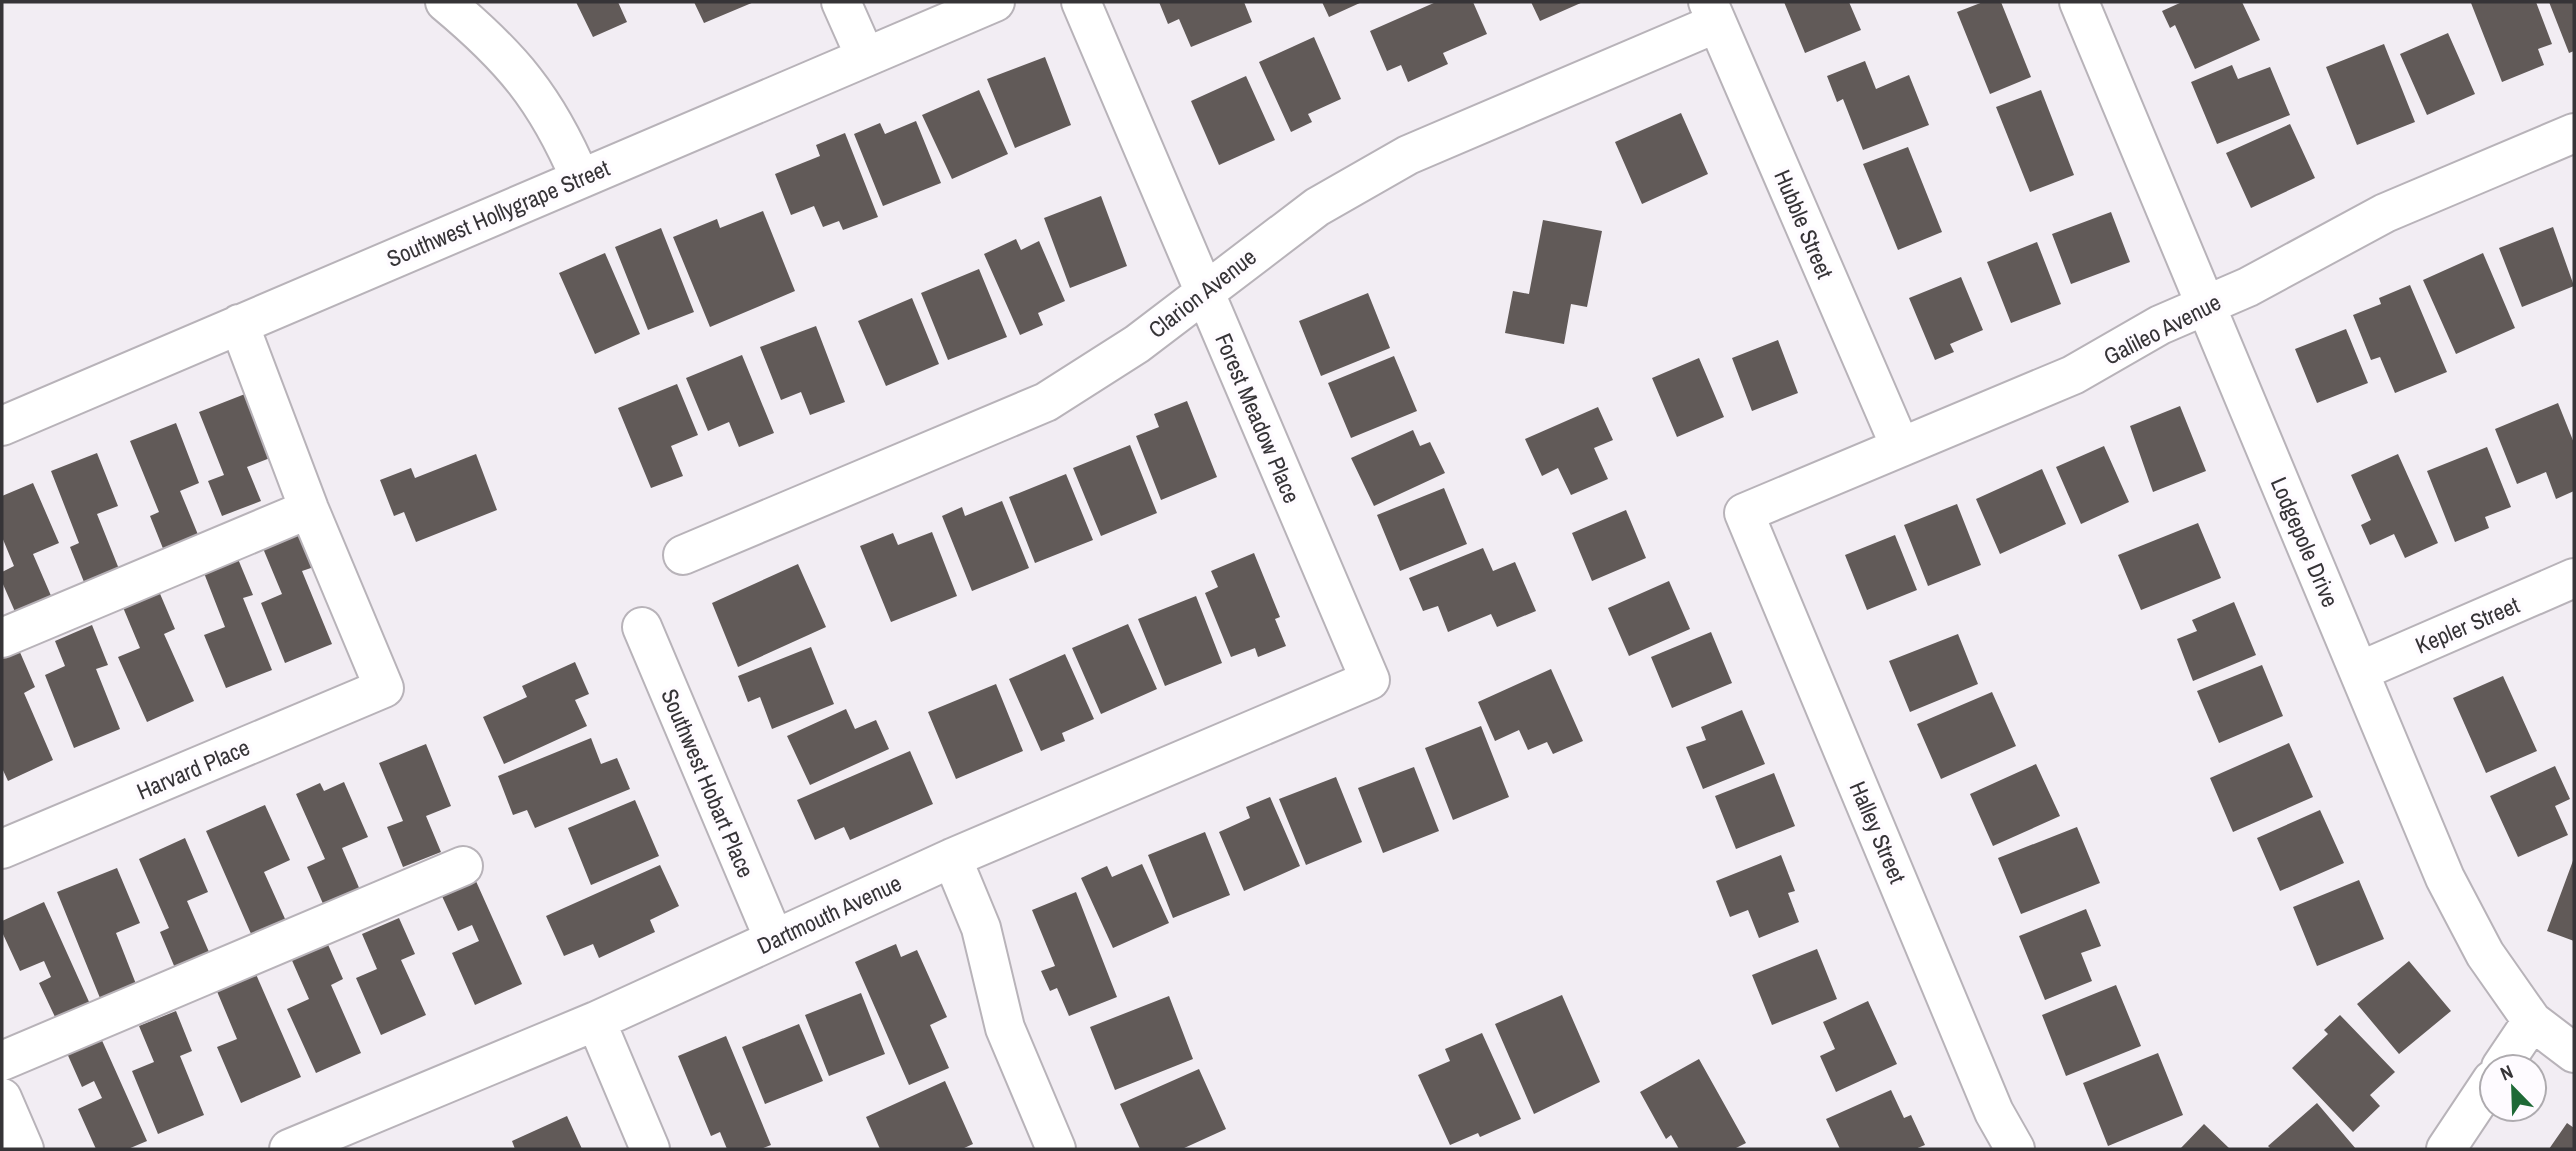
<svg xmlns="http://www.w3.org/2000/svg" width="2576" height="1151" font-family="'Archivo Narrow',sans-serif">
  <rect width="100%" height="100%" fill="#f2edf3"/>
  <!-- building -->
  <path fill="#615a58" d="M 576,2 L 618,2 L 627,22 L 593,37 Z
    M 694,2 L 754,2 L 704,23 Z
    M 1159,2 L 1244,2 L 1252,22 L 1191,47 L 1179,19 L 1168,24 Z
    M 1322,2 L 1362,2 L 1329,17 Z
    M 1436,2 L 1473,2 L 1487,34 L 1443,53 L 1448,64 L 1408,82 L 1401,65 L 1387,71 L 1370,31 Z
    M 1531,2 L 1583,2 L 1540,21 Z
    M 1784,2 L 1849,2 L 1861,30 L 1805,53 Z
    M 1983,2 L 2001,2 L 2031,77 L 1990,94 L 1957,12 Z
    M 2182,2 L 2242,2 L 2260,40 L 2195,69 L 2175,25 L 2170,28 L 2162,11 Z
    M 2536,2 L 2552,44 L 2538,49 L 2544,65 L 2502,82 L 2471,3 Z
    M 2549,2 L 2574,2 L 2574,51 L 2569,53 Z
    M 2448,33 L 2475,94 L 2427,115 L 2400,54 Z
    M 1314,37 L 1341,99 L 1308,114 L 1312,122 L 1291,132 L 1259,62 Z
    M 2384,44 L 2415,122 L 2357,145 L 2326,67 Z
    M 1045,57 L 1071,125 L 1015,148 L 987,79 Z
    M 1865,61 L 1876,89 L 1909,75 L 1929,125 L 1863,150 L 1843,99 L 1837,102 L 1827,76 Z
    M 2232,65 L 2238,79 L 2270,67 L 2290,115 L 2217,144 L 2191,82 Z
    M 1246,76 L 1275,140 L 1219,165 L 1191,101 Z
    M 979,90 L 1008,154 L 952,179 L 922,115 Z
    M 2041,90 L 2074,175 L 2030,192 L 1996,107 Z
    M 1681,113 L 1708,174 L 1642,204 L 1615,142 Z
    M 916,121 L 941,183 L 883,206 L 854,134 L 880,123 L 885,134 Z
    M 2290,124 L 2315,178 L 2251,208 L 2226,153 Z
    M 845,133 L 878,217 L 843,230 L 839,221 L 823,227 L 814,206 L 791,215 L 775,174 L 820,156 L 816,145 Z
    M 1908,147 L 1942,232 L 1898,250 L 1863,164 Z
    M 1101,196 L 1127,266 L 1070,288 L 1044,218 Z
    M 763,211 L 795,291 L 710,327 L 673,237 L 717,219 L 720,228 Z
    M 2111,212 L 2130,262 L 2071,284 L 2052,234 Z
    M 1543,220 L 1602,231 L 1587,307 L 1571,304 L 1564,344 L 1505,333 L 1513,291 L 1529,294 Z
    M 2553,227 L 2574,286 L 2522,307 L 2499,248 Z
    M 661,228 L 694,312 L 648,330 L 615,247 Z
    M 1016,239 L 1021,250 L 1039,241 L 1065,301 L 1038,313 L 1043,325 L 1020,335 L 984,254 Z
    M 2037,242 L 2061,304 L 2011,323 L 1987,262 Z
    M 605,253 L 640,334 L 595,354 L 559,273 Z
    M 2483,253 L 2515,328 L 2456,354 L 2423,280 Z
    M 979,269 L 1007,337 L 948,360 L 921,293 Z
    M 1961,277 L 1983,330 L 1950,344 L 1954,352 L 1935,360 L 1909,298 Z
    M 2410,285 L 2447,372 L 2395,393 L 2380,357 L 2371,360 L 2353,315 L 2381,304 L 2379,298 Z
    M 1368,293 L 1390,348 L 1321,376 L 1299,321 Z
    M 912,298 L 939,364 L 886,386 L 858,321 Z
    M 816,326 L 845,402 L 810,415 L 801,392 L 781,400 L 760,347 Z
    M 2346,329 L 2368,383 L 2317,403 L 2295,349 Z
    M 1778,340 L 1798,393 L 1752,411 L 1732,358 Z
    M 742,355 L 774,433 L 739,447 L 729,422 L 708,431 L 686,378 Z
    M 1394,356 L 1417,411 L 1351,438 L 1328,383 Z
    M 1699,358 L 1724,417 L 1677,437 L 1652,378 Z
    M 677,384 L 698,435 L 671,446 L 683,476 L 651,488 L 618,408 Z
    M 245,394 L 270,458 L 247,467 L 261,501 L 222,516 L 208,481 L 224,475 L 199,412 Z
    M 1187,401 L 1217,477 L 1161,500 L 1136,436 L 1159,427 L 1154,414 Z
    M 2558,403 L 2574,443 L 2574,491 L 2556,499 L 2546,472 L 2517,484 L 2495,429 Z
    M 2180,406 L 2206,471 L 2153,492 L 2130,426 Z
    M 1598,407 L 1613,440 L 1594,448 L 1608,479 L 1571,495 L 1558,468 L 1542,476 L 1525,439 Z
    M 176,423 L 199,483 L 180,491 L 199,537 L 164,551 L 150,516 L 159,512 L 130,441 Z
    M 1413,430 L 1420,446 L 1430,442 L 1445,473 L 1374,506 L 1351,458 Z
    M 1130,445 L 1157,513 L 1101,536 L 1073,468 Z
    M 2104,446 L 2129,502 L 2081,524 L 2056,467 Z
    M 2487,447 L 2511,507 L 2485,517 L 2489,528 L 2455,542 L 2427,471 Z
    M 97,453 L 118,506 L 97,514 L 119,569 L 84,582 L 70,547 L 79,543 L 51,471 Z
    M 476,454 L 497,510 L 416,542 L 404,512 L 394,516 L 380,480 L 411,468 L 415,478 Z
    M 2398,454 L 2438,543 L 2405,558 L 2394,534 L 2370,545 L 2361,525 L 2371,520 L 2351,475 Z
    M 2042,469 L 2066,524 L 2000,554 L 1976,499 Z
    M 1066,474 L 1093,540 L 1035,563 L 1009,497 Z
    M 33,483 L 59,543 L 33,554 L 52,598 L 16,614 L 2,582 L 2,572 L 14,566 L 2,537 L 2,496 Z
    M 1444,488 L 1467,544 L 1400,571 L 1377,515 Z
    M 1002,501 L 1029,568 L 972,591 L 942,516 L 962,507 L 965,516 Z
    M 1957,504 L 1981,565 L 1928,586 L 1904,525 Z
    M 1626,510 L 1646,558 L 1592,581 L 1572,533 Z
    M 2198,523 L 2221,578 L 2141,610 L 2118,555 Z
    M 299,531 L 314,567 L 302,571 L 332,644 L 285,663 L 261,603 L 282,594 L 262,546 Z
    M 932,532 L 957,596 L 891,622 L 860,546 L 893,533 L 898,545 Z
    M 1895,535 L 1917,590 L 1867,610 L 1845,555 Z
    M 1483,548 L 1493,571 L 1515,562 L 1536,611 L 1497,627 L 1491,614 L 1448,632 L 1438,606 L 1423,611 L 1409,578 Z
    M 1254,553 L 1280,617 L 1275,619 L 1286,646 L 1258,657 L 1255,648 L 1231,657 L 1205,593 L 1218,587 L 1211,571 Z
    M 238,559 L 253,595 L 243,598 L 272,670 L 226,688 L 204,635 L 225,627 L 204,573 Z
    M 798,564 L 826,627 L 738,667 L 712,603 Z
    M 1669,581 L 1690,629 L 1629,656 L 1608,608 Z
    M 158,589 L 175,629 L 164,634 L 194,701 L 147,722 L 118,657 L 140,648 L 122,605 Z
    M 1196,596 L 1222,663 L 1165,686 L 1138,619 Z
    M 2234,602 L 2256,655 L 2193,681 L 2177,639 L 2197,631 L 2192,620 Z
    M 1128,624 L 1157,689 L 1101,714 L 1072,648 Z
    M 92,625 L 108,665 L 96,669 L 120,729 L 74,748 L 45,675 L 65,666 L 55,641 Z
    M 1711,632 L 1732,683 L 1672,708 L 1651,657 Z
    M 1958,634 L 1978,684 L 1910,712 L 1889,661 Z
    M 811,647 L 834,704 L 772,729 L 760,697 L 748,702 L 738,676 Z
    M 19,650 L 35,687 L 24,693 L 53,760 L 8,781 L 2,768 L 2,657 Z
    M 1065,654 L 1094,719 L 1062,733 L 1065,741 L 1041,751 L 1009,679 Z
    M 575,662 L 589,694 L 575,700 L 587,726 L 504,764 L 483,717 L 527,697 L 522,686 Z
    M 2262,665 L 2283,716 L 2219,743 L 2197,691 Z
    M 1551,669 L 1583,741 L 1553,754 L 1547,742 L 1528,750 L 1519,730 L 1495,741 L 1478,702 Z
    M 2503,676 L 2537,751 L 2486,773 L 2453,698 Z
    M 996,684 L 1023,751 L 956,779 L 928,712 Z
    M 1992,692 L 2016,746 L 1941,779 L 1917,724 Z
    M 846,709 L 855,729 L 876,720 L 889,749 L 810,785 L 787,736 Z
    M 1742,710 L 1765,764 L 1703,789 L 1686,747 L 1706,740 L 1701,727 Z
    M 1481,726 L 1509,797 L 1453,820 L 1425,748 Z
    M 591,738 L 601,764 L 617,758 L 630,789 L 535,828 L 527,810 L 513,815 L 498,776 Z
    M 2289,743 L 2313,797 L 2233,832 L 2210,778 Z
    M 426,744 L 451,806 L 426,816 L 441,852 L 403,867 L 387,827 L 403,821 L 379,763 Z
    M 910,751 L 933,804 L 850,840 L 844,827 L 815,840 L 797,800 Z
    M 2036,764 L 2060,816 L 1993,846 L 1970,794 Z
    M 2555,766 L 2570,799 L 2555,806 L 2568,835 L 2518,857 L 2490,796 Z
    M 1414,767 L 1439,831 L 1383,853 L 1358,788 Z
    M 1774,773 L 1795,826 L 1736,849 L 1715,796 Z
    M 1336,777 L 1362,842 L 1306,865 L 1279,799 Z
    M 344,782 L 368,837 L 342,848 L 360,890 L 324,906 L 307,867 L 325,859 L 296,794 L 320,783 L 324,791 Z
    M 1270,797 L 1300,866 L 1244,891 L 1219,832 L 1250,818 L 1246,807 Z
    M 635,800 L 659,856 L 591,885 L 568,828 Z
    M 265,805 L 290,860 L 264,872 L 286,921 L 252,936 L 206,831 Z
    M 2320,810 L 2344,863 L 2280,891 L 2257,838 Z
    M 2077,827 L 2100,883 L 2021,914 L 1998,858 Z
    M 1205,832 L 1230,895 L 1173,918 L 1148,855 Z
    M 185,838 L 208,892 L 187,901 L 209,952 L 175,968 L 160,932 L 169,928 L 139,859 Z
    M 1781,855 L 1795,891 L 1788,893 L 1799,922 L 1759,938 L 1748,910 L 1730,917 L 1716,881 Z
    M 2574,858 L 2574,941 L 2547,931 Z
    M 1142,864 L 1169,923 L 1113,948 L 1081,878 L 1107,866 L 1112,877 Z
    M 660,865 L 679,906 L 650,920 L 655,932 L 599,958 L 593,944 L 564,956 L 546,916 Z
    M 117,868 L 140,923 L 116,933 L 136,984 L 100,998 L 57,892 Z
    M 475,879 L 522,984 L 475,1005 L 452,953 L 479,941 L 472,925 L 458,931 L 441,894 Z
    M 2359,880 L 2384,939 L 2317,966 L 2293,907 Z
    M 1076,892 L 1117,997 L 1069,1016 L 1057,988 L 1050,991 L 1041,971 L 1055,966 L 1032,910 Z
    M 44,902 L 90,1004 L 56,1019 L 39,983 L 51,977 L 44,961 L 20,971 L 2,932 L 2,921 Z
    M 2086,909 L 2101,946 L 2081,953 L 2092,981 L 2045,1000 L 2019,936 Z
    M 399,918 L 415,954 L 401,960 L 426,1015 L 381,1035 L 356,978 L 377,969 L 362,934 Z
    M 326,940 L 343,979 L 331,985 L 361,1053 L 316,1073 L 287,1009 L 309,999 L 290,956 Z
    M 896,944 L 901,957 L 917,950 L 947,1017 L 930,1025 L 949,1068 L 909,1085 L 855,962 Z
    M 1817,949 L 1837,999 L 1772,1025 L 1752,975 Z
    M 2409,961 L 2451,1011 L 2399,1054 L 2357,1004 Z
    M 255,972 L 301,1077 L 241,1103 L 217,1047 L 237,1039 L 216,989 Z
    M 2116,985 L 2141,1046 L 2066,1076 L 2042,1015 Z
    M 861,993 L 885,1054 L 829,1076 L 805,1015 Z
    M 1562,995 L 1600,1082 L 1534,1114 L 1495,1024 Z
    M 1169,996 L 1193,1059 L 1115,1090 L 1090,1027 Z
    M 1868,1001 L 1897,1064 L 1836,1092 L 1820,1056 L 1835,1049 L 1823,1022 Z
    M 176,1011 L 192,1051 L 180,1056 L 204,1115 L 158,1134 L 132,1071 L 154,1062 L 139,1026 Z
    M 2340,1015 L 2395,1072 L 2370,1095 L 2380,1106 L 2353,1132 L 2292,1068 L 2328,1034 L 2324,1030 Z
    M 799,1024 L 823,1081 L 765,1104 L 742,1047 Z
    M 1482,1033 L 1521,1119 L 1480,1137 L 1478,1133 L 1450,1145 L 1418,1075 L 1450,1061 L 1445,1049 Z
    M 100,1036 L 147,1141 L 128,1149 L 96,1149 L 78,1109 L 102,1098 L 94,1081 L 82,1087 L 66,1051 Z
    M 726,1036 L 771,1145 L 761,1149 L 727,1149 L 720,1132 L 711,1136 L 678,1056 Z
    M 2158,1053 L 2183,1115 L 2108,1146 L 2083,1083 Z
    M 1699,1059 L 1746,1143 L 1734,1149 L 1679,1149 L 1671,1135 L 1666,1139 L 1640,1092 Z
    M 1199,1069 L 1226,1129 L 1182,1149 L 1140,1149 L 1120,1104 Z
    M 945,1081 L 973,1144 L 962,1149 L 880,1149 L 866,1117 Z
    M 1891,1090 L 1904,1118 L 1911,1115 L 1925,1145 L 1915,1149 L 1840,1149 L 1826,1119 Z
    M 2317,1103 L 2356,1149 L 2271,1149 L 2268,1146 Z
    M 567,1116 L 582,1149 L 515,1149 L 512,1141 Z
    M 2567,1123 L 2574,1128 L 2574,1149 L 2549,1149 Z
    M 2204,1124 L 2230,1149 L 2180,1149 Z"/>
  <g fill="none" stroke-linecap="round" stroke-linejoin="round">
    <defs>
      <path id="minor" d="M 445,2 C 511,57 546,98 580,178
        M 841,2 L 865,56
        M 1708,2 L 1900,446
        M 2079,2 L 2445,878 L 2485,954 L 2532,1021 L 2574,1053
        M 2,426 L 995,2
        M 683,555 L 1046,402 L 1137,344 L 1317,207 L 1408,155 L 1717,23
        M 642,627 L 774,939
        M 2,638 L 309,509
        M 2360,671 L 2574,578
        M 2,849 L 384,688 L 309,509 L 239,324
        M 952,858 L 981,928 L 1005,1028 L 1056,1149
        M 596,1021 L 650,1149
        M 2,1061 L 463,866
        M 2501,1067 L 2532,1021
        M 2,1098 L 24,1149
        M 289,1149 L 596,1021 L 952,858 L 1370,680 L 1081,2
        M 2015,1149 L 1994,1112 L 1744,513 L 2073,375 L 2160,325 L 2248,287 L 2385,213 L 2574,133
        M 2446,1149 L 2492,1080"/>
    </defs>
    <!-- minor casing -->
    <use href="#minor" stroke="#b8b3b9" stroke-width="42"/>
    <!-- minor -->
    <use href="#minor" stroke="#fff" stroke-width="38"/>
  </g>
  <g text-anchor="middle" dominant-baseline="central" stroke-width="7" stroke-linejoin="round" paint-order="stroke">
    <!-- street labels -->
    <g font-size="23" fill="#363437" stroke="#fefbff">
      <text transform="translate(498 213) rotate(-23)">Southwest Hollygrape Street</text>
      <text transform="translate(1804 224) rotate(67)">Hubble Street</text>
      <text transform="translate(1202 293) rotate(-38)">Clarion Avenue</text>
      <text transform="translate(2162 329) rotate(-27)">Galileo Avenue</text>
      <text transform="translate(1258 418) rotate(67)">Forest Meadow Place</text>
      <text transform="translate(2305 542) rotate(67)">Lodgepole Drive</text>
      <text transform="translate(2467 625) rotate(-23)">Kepler Street</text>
      <text transform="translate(193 769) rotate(-23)">Harvard Place</text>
      <text transform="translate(708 783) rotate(67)">Southwest Hobart Place</text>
      <text transform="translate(1878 832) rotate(67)">Halley Street</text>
      <text transform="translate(829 914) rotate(-25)">Dartmouth Avenue</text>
    </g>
  </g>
  <!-- border -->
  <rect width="2576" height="1151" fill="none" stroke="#363437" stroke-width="7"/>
  <!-- north arrow -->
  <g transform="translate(2513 1088) rotate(337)"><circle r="33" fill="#fefbff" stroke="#aeabaf" stroke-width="2"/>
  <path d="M0-5L12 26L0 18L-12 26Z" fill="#1e6936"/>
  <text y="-10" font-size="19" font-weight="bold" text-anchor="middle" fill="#363437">N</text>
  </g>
</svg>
